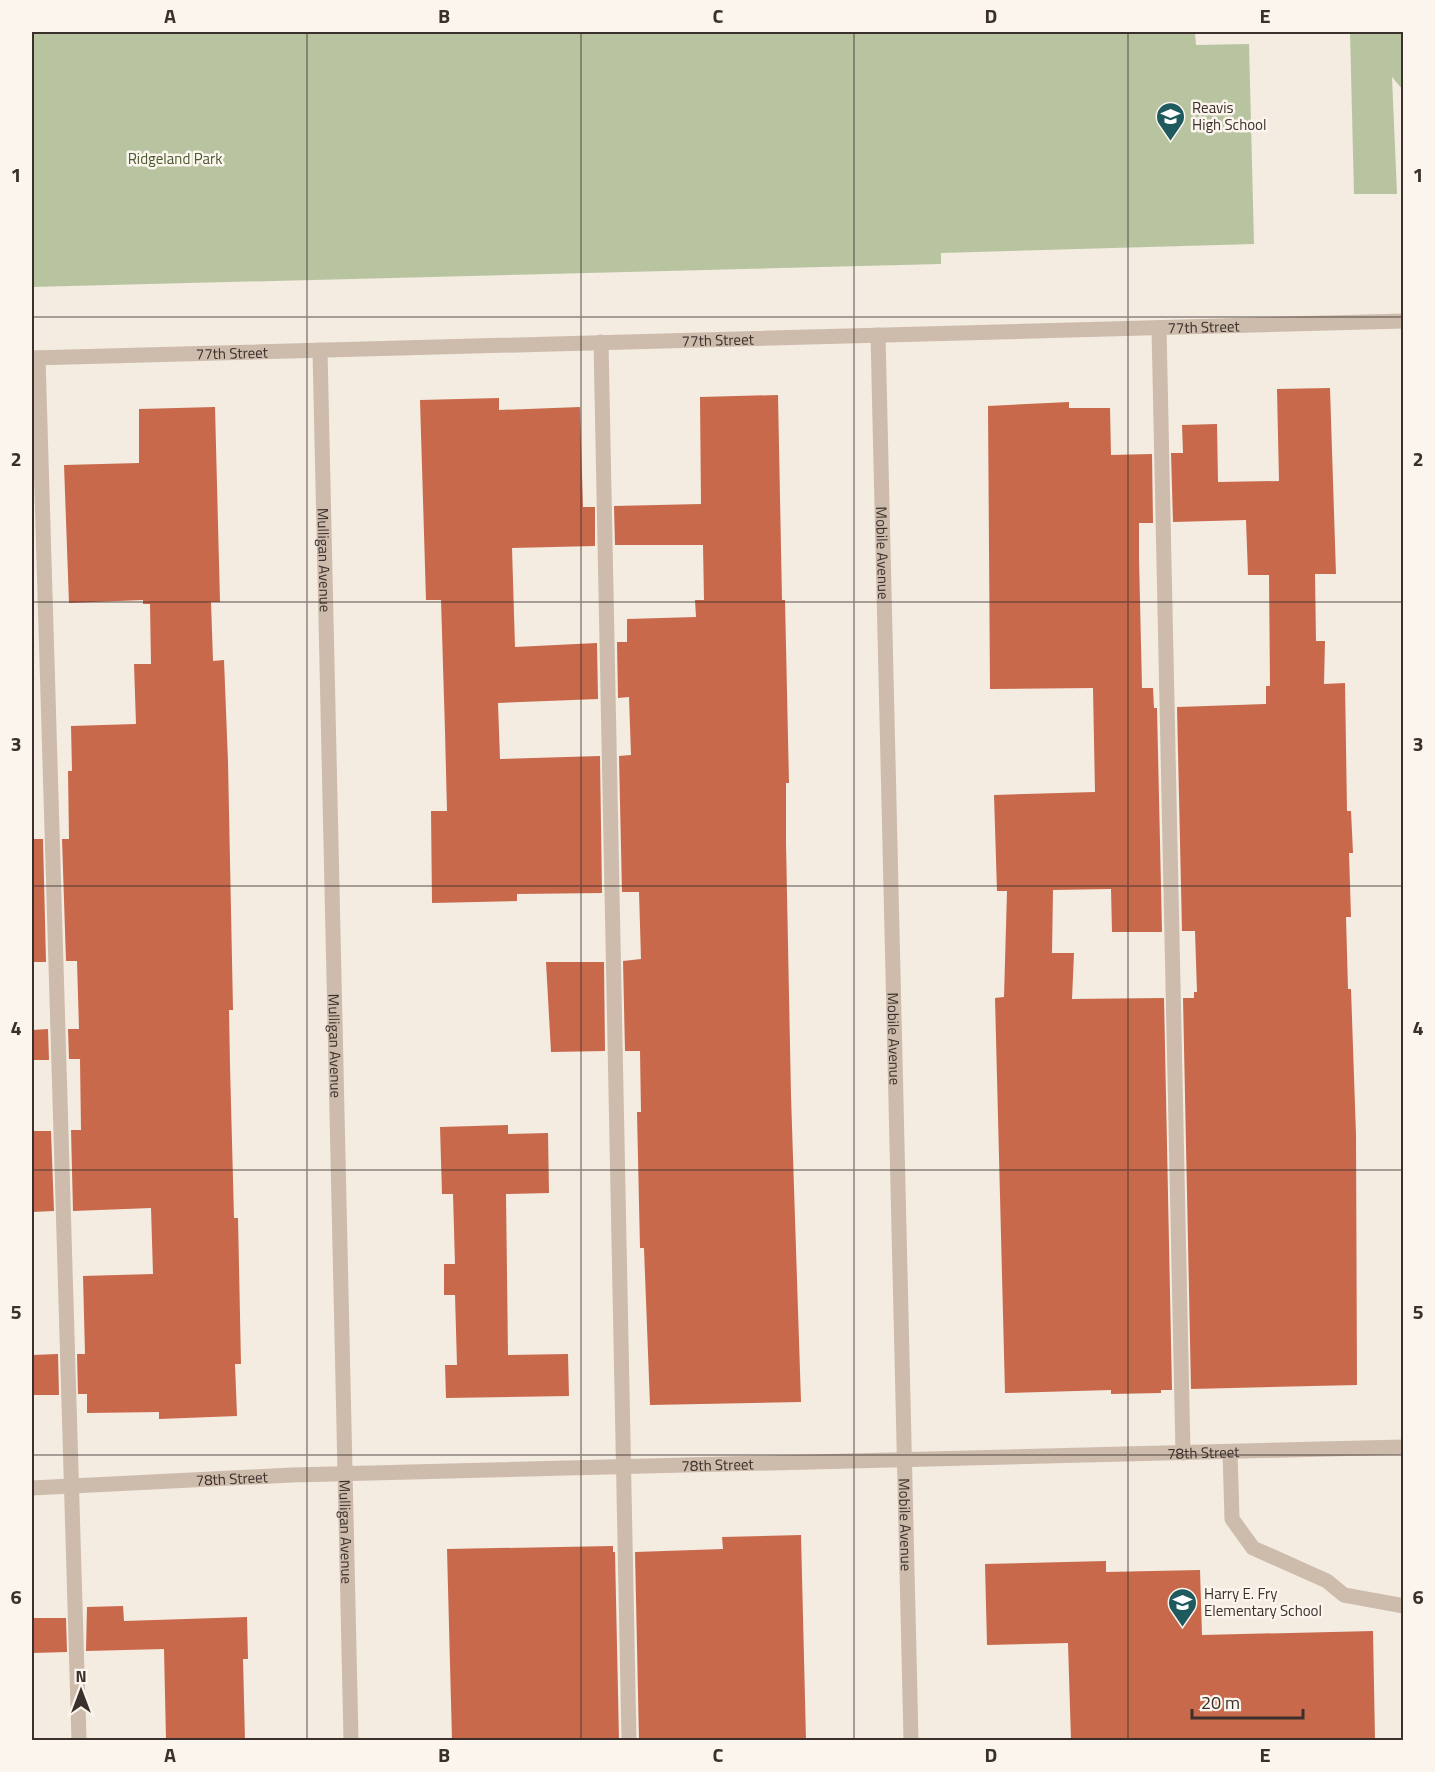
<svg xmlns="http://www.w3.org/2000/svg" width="1435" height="1772" font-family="'Titillium Web',sans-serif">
  <rect width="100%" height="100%" fill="#f4ebe1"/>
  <!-- park -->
  <path fill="#b8c4a0" d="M 32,32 L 1195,32 L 1196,45 L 1249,44 L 1254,244 L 941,253 L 941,264 L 32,287 Z
    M 1350,32 L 1403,32 L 1403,90 L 1392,77 L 1397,194 L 1354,194 Z"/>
  <!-- building -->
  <path fill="#c8694b" d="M 1330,388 L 1336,574 L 1315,574 L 1316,641 L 1325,641 L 1324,684 L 1345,683 L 1347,811 L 1351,811 L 1353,853 L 1349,853 L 1351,917 L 1346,917 L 1348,989 L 1351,989 L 1356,1135 L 1357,1385 L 1191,1389 L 1183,998 L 1194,998 L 1194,992 L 1197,992 L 1195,931 L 1182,931 L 1177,707 L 1266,704 L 1266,686 L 1270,686 L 1269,575 L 1248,575 L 1246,520 L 1173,522 L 1171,453 L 1183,453 L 1182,425 L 1217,424 L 1218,482 L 1279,481 L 1277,389 Z
    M 778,395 L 782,600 L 785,600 L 789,783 L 786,783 L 786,843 L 791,1096 L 801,1402 L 650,1405 L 644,1248 L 640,1248 L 637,1112 L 641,1112 L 640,1051 L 625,1051 L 623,961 L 641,959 L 639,892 L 622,892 L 619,756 L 631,755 L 629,697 L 618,698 L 617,642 L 627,642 L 627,619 L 696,617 L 695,600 L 704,600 L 703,545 L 615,545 L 614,506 L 701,504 L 700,397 Z
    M 499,398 L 499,410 L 580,407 L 583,507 L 595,507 L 595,546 L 512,548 L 515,647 L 597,643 L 598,699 L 498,703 L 500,759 L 600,756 L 602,893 L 517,894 L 517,901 L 432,903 L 431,811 L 447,811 L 445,731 L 441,600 L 426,600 L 420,400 Z
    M 1069,402 L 1069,408 L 1110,408 L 1111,455 L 1152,454 L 1153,523 L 1139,523 L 1139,558 L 1142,688 L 1153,688 L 1154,708 L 1157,708 L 1162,932 L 1112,932 L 1111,889 L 1053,890 L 1052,953 L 1074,953 L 1072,999 L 1164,998 L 1172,1390 L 1161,1390 L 1161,1393 L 1111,1394 L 1111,1390 L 1005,1393 L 995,998 L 1004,997 L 1007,891 L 997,891 L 994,795 L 1095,792 L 1093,688 L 990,689 L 988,406 Z
    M 215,407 L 220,602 L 211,602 L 213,661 L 224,660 L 228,762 L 233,1010 L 229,1010 L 230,1066 L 234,1218 L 238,1218 L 241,1364 L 235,1364 L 237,1416 L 159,1419 L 159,1412 L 87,1413 L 87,1394 L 78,1394 L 77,1354 L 85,1354 L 83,1276 L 153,1274 L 151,1208 L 73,1211 L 71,1130 L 81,1130 L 80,1059 L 69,1059 L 68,1029 L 79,1029 L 77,961 L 66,961 L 62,839 L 69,839 L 68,771 L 72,771 L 71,726 L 136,724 L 134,664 L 151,664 L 150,604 L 143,604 L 143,600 L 69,603 L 64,465 L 139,463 L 139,409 Z
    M 32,839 L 43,839 L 46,962 L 32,962 Z
    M 546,962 L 604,962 L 605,1051 L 551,1052 Z
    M 48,1029 L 49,1060 L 32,1060 L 32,1030 Z
    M 508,1125 L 508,1134 L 548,1133 L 549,1193 L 506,1194 L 508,1355 L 568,1354 L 569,1396 L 446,1398 L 445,1365 L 457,1365 L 455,1295 L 444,1295 L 444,1264 L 455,1264 L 453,1194 L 442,1194 L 440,1127 Z
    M 32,1131 L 51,1131 L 54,1211 L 32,1212 Z
    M 58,1354 L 59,1395 L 32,1395 L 32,1355 Z
    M 801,1535 L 806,1740 L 639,1740 L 635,1552 L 723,1549 L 722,1537 Z
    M 613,1546 L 613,1552 L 615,1552 L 619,1740 L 452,1740 L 447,1549 Z
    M 1106,1561 L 1106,1572 L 1200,1570 L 1202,1635 L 1373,1631 L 1375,1740 L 1071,1740 L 1068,1643 L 987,1645 L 985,1564 Z
    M 123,1606 L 124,1621 L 247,1617 L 248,1659 L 243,1659 L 245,1740 L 166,1740 L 164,1649 L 86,1651 L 87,1607 Z
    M 32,1618 L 66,1618 L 67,1652 L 32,1653 Z"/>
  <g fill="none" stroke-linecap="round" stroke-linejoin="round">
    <!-- service -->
    <path stroke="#cdbbac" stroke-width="15" d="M 1159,328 L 1183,1453
      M 601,342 L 629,1740
      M 38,358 L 79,1740
      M 1230,1452 L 1232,1519 L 1253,1548 L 1327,1581 L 1344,1595 L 1404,1606"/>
    <!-- minor -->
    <g stroke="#cdbbac" stroke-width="15">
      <path id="s1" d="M 878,335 L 911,1740"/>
      <path id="s2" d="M 320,350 L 351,1740"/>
      <path id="s3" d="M 32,358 L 1404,321"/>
      <path id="s4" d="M 32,1488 L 292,1475 L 1404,1447"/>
    </g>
  </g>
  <!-- grid -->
  <path fill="none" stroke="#3b302b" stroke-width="1.5" stroke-opacity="0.55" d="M 307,32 L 307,1740M 581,32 L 581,1740M 854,32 L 854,1740M 1128,32 L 1128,1740M 32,317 L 1404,317M 32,602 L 1404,602M 32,886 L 1404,886M 32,1170 L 1404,1170M 32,1455 L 1404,1455"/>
  <!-- icons -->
  <defs>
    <symbol id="school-pin" viewBox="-11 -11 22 30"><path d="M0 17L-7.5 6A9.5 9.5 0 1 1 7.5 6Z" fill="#1f5a5e" stroke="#fbf5ee"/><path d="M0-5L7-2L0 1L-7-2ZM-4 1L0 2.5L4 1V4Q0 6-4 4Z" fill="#fff"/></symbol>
  </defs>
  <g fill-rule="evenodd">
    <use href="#school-pin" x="1154" y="100" width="33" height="45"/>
    <use href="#school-pin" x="1166" y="1586" width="33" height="45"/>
  </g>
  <g text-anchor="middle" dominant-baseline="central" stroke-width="5" stroke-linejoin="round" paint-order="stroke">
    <!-- poi labels -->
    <g font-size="15" fill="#3b302b" stroke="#fbf5ee" text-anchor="start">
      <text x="1192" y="107">Reavis<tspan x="1192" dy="17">High School</tspan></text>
      <text x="1204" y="1593">Harry E. Fry<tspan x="1204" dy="17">Elementary School</tspan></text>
    </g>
    <!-- park labels -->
    <g font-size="15" fill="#4a5a2e" stroke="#fbf5ee">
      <text x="175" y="158">Ridgeland Park</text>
    </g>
    <!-- street labels -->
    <g font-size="15" fill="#3b302b" stroke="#fbf5ee">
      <text stroke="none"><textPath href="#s3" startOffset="1172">77th Street</textPath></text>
      <text stroke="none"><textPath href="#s3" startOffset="686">77th Street</textPath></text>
      <text stroke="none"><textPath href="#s3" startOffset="200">77th Street</textPath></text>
      <text stroke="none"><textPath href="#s1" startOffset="218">Mobile Avenue</textPath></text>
      <text stroke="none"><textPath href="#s2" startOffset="210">Mulligan Avenue</textPath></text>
      <text stroke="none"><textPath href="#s1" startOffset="704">Mobile Avenue</textPath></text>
      <text stroke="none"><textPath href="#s2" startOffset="696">Mulligan Avenue</textPath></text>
      <text stroke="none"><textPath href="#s4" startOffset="1172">78th Street</textPath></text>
      <text stroke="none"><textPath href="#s4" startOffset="686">78th Street</textPath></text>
      <text stroke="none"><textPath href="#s4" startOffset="200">78th Street</textPath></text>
      <text stroke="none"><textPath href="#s1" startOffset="1190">Mobile Avenue</textPath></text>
      <text stroke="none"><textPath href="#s2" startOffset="1182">Mulligan Avenue</textPath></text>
    </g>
  </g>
  <!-- border -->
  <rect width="1435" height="1772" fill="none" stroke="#fbf5ee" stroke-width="66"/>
  <!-- north arrow -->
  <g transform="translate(81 1691)" stroke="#fbf5ee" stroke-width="4.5" paint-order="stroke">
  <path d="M0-4.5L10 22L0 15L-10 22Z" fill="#3b302b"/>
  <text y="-9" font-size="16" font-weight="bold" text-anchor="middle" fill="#3b302b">N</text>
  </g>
  <!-- scale -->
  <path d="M1192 1709v9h111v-9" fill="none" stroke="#3b302b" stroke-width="3"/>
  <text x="1201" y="1709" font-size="18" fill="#3b302b" stroke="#fbf5ee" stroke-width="4.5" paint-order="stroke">20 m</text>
  <rect x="33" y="33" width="1369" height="1706" fill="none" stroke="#3b302b" stroke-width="2"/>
  <g font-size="20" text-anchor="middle" font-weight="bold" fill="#3b302b">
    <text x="170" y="23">A</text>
    <text x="444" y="23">B</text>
    <text x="718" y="23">C</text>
    <text x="991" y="23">D</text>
    <text x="1265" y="23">E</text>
    <text x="16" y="182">1</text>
    <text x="1418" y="182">1</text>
    <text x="16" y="466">2</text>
    <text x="1418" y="466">2</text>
    <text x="16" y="751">3</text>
    <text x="1418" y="751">3</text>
    <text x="16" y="1035">4</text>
    <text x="1418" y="1035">4</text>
    <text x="16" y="1319">5</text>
    <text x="1418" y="1319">5</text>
    <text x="16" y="1604">6</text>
    <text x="1418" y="1604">6</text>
    <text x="170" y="1762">A</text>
    <text x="444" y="1762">B</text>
    <text x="718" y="1762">C</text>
    <text x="991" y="1762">D</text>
    <text x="1265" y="1762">E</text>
  </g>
</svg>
